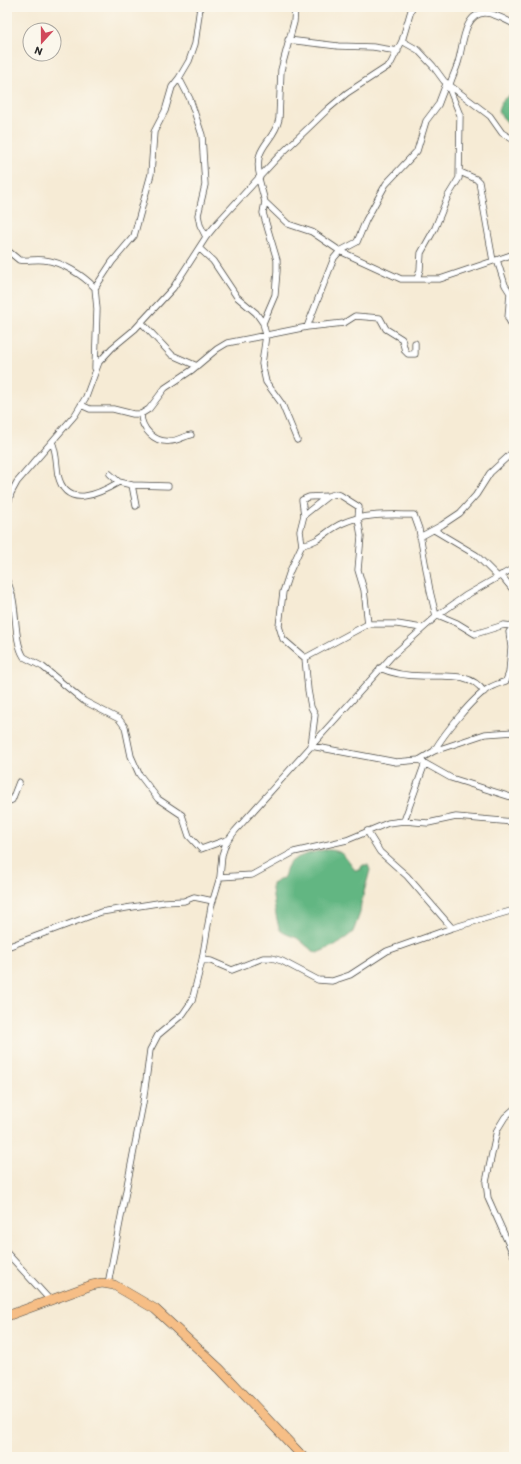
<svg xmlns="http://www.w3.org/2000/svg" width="521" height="1464" font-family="Itim,sans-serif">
  <rect width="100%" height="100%" fill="#fbf7ec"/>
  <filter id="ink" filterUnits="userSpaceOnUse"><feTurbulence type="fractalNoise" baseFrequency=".025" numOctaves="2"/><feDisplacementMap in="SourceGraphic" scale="8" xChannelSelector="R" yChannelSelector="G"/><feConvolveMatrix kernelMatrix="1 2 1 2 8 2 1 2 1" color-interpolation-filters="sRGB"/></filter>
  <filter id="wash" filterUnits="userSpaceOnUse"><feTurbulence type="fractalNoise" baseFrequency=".012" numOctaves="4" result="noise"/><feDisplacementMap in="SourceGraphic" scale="16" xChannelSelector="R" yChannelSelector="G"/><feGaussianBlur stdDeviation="0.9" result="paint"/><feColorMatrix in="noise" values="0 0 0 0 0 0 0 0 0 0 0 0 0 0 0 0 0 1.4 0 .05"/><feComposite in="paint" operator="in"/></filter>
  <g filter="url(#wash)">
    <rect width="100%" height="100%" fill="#f6ebd5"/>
    <!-- forest -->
    <path fill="#62b682" stroke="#467056" d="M 514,93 L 514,130 L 498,112 C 499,102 505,97 514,93 Z
      M 324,850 C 344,849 344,857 355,870 L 361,870 L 361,867 L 363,865 L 368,865 L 370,870 L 361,903 L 360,913 L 353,932 L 340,943 L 317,953 C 310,950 304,943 297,938 C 292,936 284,934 280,930 C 278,928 271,890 272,884 L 283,878 C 286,874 285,871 287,867 C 292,856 314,852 324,850 Z"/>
  </g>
  <g filter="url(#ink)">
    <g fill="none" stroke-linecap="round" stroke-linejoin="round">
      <defs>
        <path id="street" d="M 200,7 L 195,44 L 189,61 L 179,78 L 190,99 L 202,135 L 205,185 L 198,215 L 200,225 L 206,237
          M 288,40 L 338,46 L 373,47 L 398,51
          M 402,41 L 418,50 L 433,66 L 444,81 L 490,116 L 502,133 L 514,140
          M 460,172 L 476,179 L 479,182 L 493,261
          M 260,177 C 252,146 274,143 279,119 L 281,70 L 294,22 L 295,7
          M 259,179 L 265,202 L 288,224 L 312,232 L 340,251 L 401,279 L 440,279 L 514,254
          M 199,248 L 213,261 L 237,297 L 256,313 L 263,323 L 266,335 L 262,364 L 266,382 L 282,404 L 297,440
          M 7,250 L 19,260 C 27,261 35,259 44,260 C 62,262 83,275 95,288
          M 497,260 L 505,285 L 510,293 L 508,318 L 514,329
          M 417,279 L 420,270 L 421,253 L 435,228 L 448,196 L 459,178 L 460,115 L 449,88 C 451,78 457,69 459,59 C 463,45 464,13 485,13 C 494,13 506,20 514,24
          M 141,322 L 172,355 L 197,366
          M 263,323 L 275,295 L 277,271 L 277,260 L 263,213 L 265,202
          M 307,327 L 334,258 L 340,251 L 357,242 L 366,220 L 386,184 L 417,151 L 426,121 L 438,105 L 446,84
          M 95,368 L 97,309 L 95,288 L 112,262 L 134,236 L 151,174 L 154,132 L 165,111 L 172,87 L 179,78
          M 81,405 L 90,409 L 113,409 L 133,414 L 141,414 L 149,409 L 165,388 L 192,370 L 217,349 L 227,343 L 307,327 L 344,323 L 355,316 L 380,318 L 386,329 L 402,339 L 405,351 L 408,354 L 415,354 L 415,343
          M 141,414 C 141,428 154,443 170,441 C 177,441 184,436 191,435
          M 52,442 C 57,453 56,464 58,475 C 66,510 99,494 119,482 L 132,485 L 136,506
          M 110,474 L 119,482
          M 132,485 L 168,486
          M 7,507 L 11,493 L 17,482 L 75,415 L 86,397 L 99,362 L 112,348 L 135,329 L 173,288 L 206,237 L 219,221 L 277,158 L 328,109 L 347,93 L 390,65 L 402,41 L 412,7
          M 304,515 L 328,496 L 335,494 L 340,495 L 359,507 L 358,518 L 361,536 L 358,570 L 364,590 L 368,624
          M 434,530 L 476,555 L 498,577
          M 420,537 L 442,525 L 460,513 L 476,495 L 490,473 L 514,451
          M 302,545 C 322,541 326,530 343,523 C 364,513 390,515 414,515 L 419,529 L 430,591 L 436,616
          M 501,575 L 514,591
          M 7,581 C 19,604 12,638 24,657 L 43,667 L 84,701 L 119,719 L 125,727 L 131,756 L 139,774 L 158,799 L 182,815 L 189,836 L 201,849 L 229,839
          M 438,615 L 457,623 L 475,634 L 504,625 L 513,626
          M 422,628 L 397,624 L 368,624 L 305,658 L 308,690 L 311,707 L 315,715 L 311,746 L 396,762 L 419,760 L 434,751 L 485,734 L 514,732
          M 305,658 L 283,639 L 279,626 L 283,592 L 290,571 L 302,545 L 300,531 L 304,515 L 302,500 L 309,497 L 328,496
          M 380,668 C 393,674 408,676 423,676 C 443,677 471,671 484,692
          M 434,751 C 444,734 472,698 489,688 C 494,685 500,683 506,681 L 509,673 L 511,647 L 509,632 L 514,625
          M 419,760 L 451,778 L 514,798
          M 7,802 L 12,800 L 19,782
          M 404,821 L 425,763
          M 367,831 L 380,852 L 407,876 L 452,928
          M 220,877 L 252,875 L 294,852 L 347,840 L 388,823 L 404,821 L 428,823 L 456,817 L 514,822
          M 7,947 L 101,912 L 164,902 L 184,901 L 194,897 L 213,901
          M 202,960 L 211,961 L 232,970 L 263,958 L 272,958 L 282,961 L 318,980 L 332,981 L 350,975 L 387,951 L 452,928 L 514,910
          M 514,1109 L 505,1117 L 497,1130 L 486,1182 L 488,1198 L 514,1256
          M 7,1253 L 50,1300
          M 108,1284 L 143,1103 L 150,1050 L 158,1035 L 183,1014 L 192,1001 L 202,960 L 211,907 L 220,877 L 222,855 L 226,843 L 235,831 L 392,656 L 438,615 L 465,596 L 514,568"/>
        <path id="primary" d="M 7,1316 L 92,1285 L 102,1283 L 114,1285 L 155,1309 L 220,1369 L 303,1457"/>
      </defs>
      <!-- street casing -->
      <use href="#street" stroke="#494844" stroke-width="7"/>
      <!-- primary casing -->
      <use href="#primary" stroke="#494844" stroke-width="10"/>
      <!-- street -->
      <use href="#street" stroke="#fff" stroke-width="5.5"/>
      <!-- primary -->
      <use href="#primary" stroke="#f6be86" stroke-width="9"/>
    </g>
  </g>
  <!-- margin -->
  <rect width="521" height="1464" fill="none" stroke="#fbf7ec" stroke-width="24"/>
  <!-- north arrow -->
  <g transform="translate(42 42) rotate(201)"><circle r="19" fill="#fbf7ec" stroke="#a8a59f"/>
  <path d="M0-3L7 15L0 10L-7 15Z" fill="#d1495b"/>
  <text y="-6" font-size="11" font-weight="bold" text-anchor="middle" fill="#2b2b2b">N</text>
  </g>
</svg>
